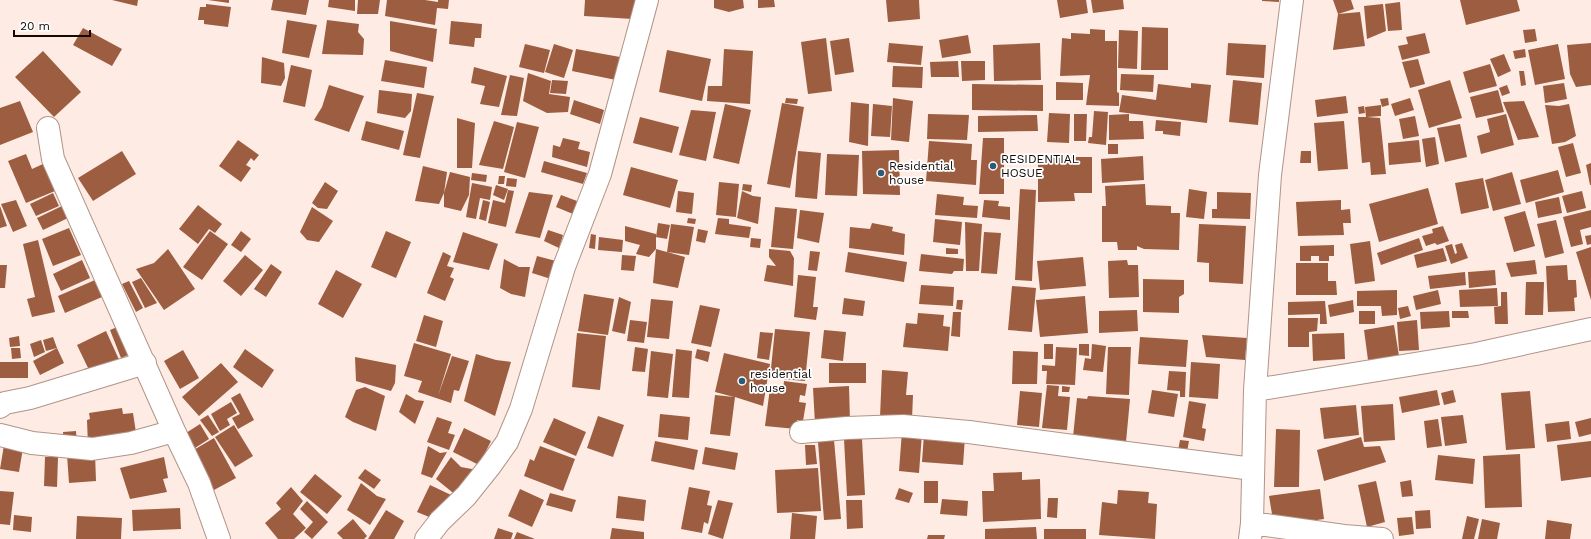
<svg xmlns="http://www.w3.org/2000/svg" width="1591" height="539" font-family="'Work Sans',sans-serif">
  <rect width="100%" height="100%" fill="#feebe3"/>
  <!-- building -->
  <path fill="#9c5d41" d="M 112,0 L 138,0 L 137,6 Z
    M 208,0 L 229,0 L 229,3 Z
    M 273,0 L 309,0 L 306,15 L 271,10 Z
    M 329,0 L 355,0 L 355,11 L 328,7 Z
    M 358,0 L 380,0 L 378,14 L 357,14 Z
    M 387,0 L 425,0 L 438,2 L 438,0 L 449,0 L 448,9 L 437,8 L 435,25 L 385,16 Z
    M 585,0 L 635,0 L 633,19 L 584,16 Z
    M 714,0 L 743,0 L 744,8 L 729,12 L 714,8 Z
    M 758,0 L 774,0 L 775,7 L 758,8 Z
    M 886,0 L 919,0 L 920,19 L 888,22 Z
    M 1057,0 L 1086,0 L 1088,13 L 1060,18 Z
    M 1091,0 L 1123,0 L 1124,9 L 1093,13 Z
    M 1262,0 L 1279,0 L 1279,2 L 1262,1 Z
    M 1333,0 L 1351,0 L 1354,9 L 1338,14 Z
    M 1460,0 L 1517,0 L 1520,11 L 1466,25 Z
    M 1400,2 L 1402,30 L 1388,31 L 1385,4 Z
    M 206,4 L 231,7 L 228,27 L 204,24 L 204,20 L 198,20 L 200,7 L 206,7 Z
    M 1383,4 L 1386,31 L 1367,39 L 1364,6 Z
    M 1360,12 L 1365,46 L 1333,50 L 1338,14 Z
    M 287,20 L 317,25 L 309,58 L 282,53 Z
    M 327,20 L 359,24 L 358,32 L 364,39 L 363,55 L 322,54 Z
    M 390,21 L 437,29 L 433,62 L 390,51 Z
    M 451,21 L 482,24 L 481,38 L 475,38 L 474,47 L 449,44 Z
    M 1142,27 L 1168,28 L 1168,70 L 1141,70 Z
    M 83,28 L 122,49 L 112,66 L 73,45 Z
    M 1090,29 L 1105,30 L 1105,41 L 1117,41 L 1117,92 L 1119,93 L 1119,106 L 1086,105 L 1090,75 L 1060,76 L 1062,38 L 1071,39 L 1071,33 L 1090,34 Z
    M 1535,29 L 1537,41 L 1525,43 L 1523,30 Z
    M 1119,30 L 1138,31 L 1137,69 L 1118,68 Z
    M 1425,33 L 1430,53 L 1402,60 L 1398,46 L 1408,44 L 1406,37 Z
    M 968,35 L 971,53 L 942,58 L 939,40 Z
    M 826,38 L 832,91 L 808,94 L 801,42 Z
    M 849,38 L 854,72 L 835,75 L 830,41 Z
    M 889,43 L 923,46 L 921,65 L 887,62 Z
    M 1040,43 L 1041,80 L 994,81 L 993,45 Z
    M 1228,43 L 1266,45 L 1264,78 L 1226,75 Z
    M 1591,43 L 1591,85 L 1576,87 L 1570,74 L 1567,45 Z
    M 525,44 L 550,50 L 544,73 L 519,67 Z
    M 554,44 L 573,50 L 564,78 L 545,72 Z
    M 1558,44 L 1565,79 L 1535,85 L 1528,50 Z
    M 576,49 L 620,57 L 616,80 L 572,71 Z
    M 724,49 L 753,51 L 750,104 L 707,101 L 708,86 L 722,86 Z
    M 1525,49 L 1526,57 L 1515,59 L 1513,51 Z
    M 667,50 L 711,59 L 702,101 L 659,92 Z
    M 43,51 L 81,92 L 54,117 L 15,77 Z
    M 1504,54 L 1511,71 L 1498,77 L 1490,59 Z
    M 262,57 L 284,63 L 285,78 L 281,86 L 261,83 Z
    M 1418,59 L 1425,84 L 1410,88 L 1402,62 Z
    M 385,60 L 427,67 L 424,88 L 381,81 Z
    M 958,61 L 959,77 L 931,77 L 930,62 Z
    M 961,61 L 985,61 L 985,80 L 962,81 Z
    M 1490,64 L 1497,86 L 1469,93 L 1463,72 Z
    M 291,65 L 312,70 L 305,107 L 283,102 Z
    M 893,66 L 923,67 L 922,88 L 892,87 Z
    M 474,67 L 507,76 L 499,107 L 480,104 L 485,86 L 471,83 Z
    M 1519,71 L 1524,71 L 1526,85 L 1521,86 Z
    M 528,73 L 551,81 L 549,94 L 570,97 L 568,112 L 547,113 L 523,101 Z
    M 1121,74 L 1154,75 L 1153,92 L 1120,90 Z
    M 510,75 L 524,78 L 517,116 L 501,115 Z
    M 552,80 L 568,81 L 566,94 L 550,93 Z
    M 1233,80 L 1262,83 L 1258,125 L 1229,122 Z
    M 1450,80 L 1462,118 L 1429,128 L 1418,90 Z
    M 1056,82 L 1083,83 L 1083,100 L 1056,100 Z
    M 1191,83 L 1211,85 L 1207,123 L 1119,112 L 1122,95 L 1156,100 L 1158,84 L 1191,88 Z
    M 1564,83 L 1567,99 L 1545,103 L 1543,86 Z
    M 972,84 L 1043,85 L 1043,111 L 972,110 Z
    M 329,85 L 364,96 L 349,132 L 314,120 L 322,107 Z
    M 1507,85 L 1510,93 L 1502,96 L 1499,88 Z
    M 379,90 L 412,94 L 411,111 L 405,118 L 377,113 Z
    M 1498,90 L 1504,112 L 1476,118 L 1470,97 Z
    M 417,93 L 434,96 L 420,158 L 403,155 Z
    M 1346,96 L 1348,113 L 1317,117 L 1315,100 Z
    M 786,98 L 798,99 L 797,104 L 785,103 Z
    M 893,98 L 913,101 L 909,142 L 891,140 Z
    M 1388,98 L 1389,105 L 1382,107 L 1380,99 Z
    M 1410,98 L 1414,110 L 1395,116 L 1391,104 Z
    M 574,100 L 604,110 L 600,124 L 570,114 Z
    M 20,101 L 33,132 L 0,145 L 0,108 Z
    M 1524,101 L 1539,137 L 1518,140 L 1503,102 Z
    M 851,102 L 869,104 L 868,146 L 849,142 Z
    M 782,103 L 804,107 L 790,188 L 767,184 Z
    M 725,104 L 751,110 L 739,164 L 713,158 Z
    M 873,104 L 892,106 L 890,137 L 871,136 Z
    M 1569,104 L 1576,136 L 1565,142 L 1552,144 L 1545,105 L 1559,106 Z
    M 1381,105 L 1381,116 L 1367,117 L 1380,118 L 1386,174 L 1371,175 L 1370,162 L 1362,163 L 1358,117 L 1366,117 L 1365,107 Z
    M 1364,106 L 1365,113 L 1359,114 L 1358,107 Z
    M 691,110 L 716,112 L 706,161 L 679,155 Z
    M 1094,111 L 1108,112 L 1106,145 L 1088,143 L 1089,137 L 1092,137 Z
    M 1049,113 L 1070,114 L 1069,143 L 1047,142 Z
    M 928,114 L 969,115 L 967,140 L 927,139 Z
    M 1074,114 L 1087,114 L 1086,141 L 1074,141 Z
    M 1129,114 L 1129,121 L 1143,121 L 1144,139 L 1109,140 L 1109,115 Z
    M 1506,114 L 1514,145 L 1481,154 L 1477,136 L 1490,132 L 1487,119 Z
    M 1037,115 L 1038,131 L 978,132 L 978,116 Z
    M 1415,116 L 1419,136 L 1403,139 L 1399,119 Z
    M 640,117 L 679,127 L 672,153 L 633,143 Z
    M 457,118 L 475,123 L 472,168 L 457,168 Z
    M 1156,120 L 1181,122 L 1180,136 L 1163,134 L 1163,131 L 1155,131 Z
    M 366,121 L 404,131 L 399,150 L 361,140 Z
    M 494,121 L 514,127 L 503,169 L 479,165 Z
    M 1344,121 L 1348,169 L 1318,171 L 1314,123 Z
    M 517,122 L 539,127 L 525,178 L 504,172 Z
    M 1460,124 L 1467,157 L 1445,162 L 1437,128 Z
    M 1435,137 L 1439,164 L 1426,167 L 1422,139 Z
    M 563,138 L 580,142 L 578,149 L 590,152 L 587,167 L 552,157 L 553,145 L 560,147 Z
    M 983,138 L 1004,138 L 1004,194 L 979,194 Z
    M 238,140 L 259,155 L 254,161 L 251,158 L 246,165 L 251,168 L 241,182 L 219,166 Z
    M 1419,140 L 1421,162 L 1389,165 L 1388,143 Z
    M 929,141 L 972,144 L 971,160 L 977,160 L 976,185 L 926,181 Z
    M 1573,143 L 1581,173 L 1566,177 L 1558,147 Z
    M 1108,144 L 1118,144 L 1118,154 L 1108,154 Z
    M 899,150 L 900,195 L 863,194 L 862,151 Z
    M 122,151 L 136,174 L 93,201 L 78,178 Z
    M 798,151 L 821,153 L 817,199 L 795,197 Z
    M 1301,151 L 1311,151 L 1311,163 L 1300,163 Z
    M 26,154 L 32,169 L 43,164 L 55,191 L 26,203 L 8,161 Z
    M 827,154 L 859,155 L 857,196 L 825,195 Z
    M 1143,156 L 1144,180 L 1102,183 L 1101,159 Z
    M 1038,157 L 1092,157 L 1092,193 L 1074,193 L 1075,201 L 1038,202 Z
    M 544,161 L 587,173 L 583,184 L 541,172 Z
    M 1591,163 L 1591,185 L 1590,185 L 1586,165 Z
    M 423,166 L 447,172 L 444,193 L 439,204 L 415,201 Z
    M 631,167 L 678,180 L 670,208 L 623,195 Z
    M 1558,170 L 1564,192 L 1526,203 L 1520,180 Z
    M 450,172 L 470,177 L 469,195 L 461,211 L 444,207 L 444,193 Z
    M 1512,172 L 1521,204 L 1493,211 L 1485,180 Z
    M 472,173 L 487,175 L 486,182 L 471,180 Z
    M 499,176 L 505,176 L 504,184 L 498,184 Z
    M 507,178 L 517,179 L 516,187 L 506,186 Z
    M 1483,178 L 1489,208 L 1461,214 L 1455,183 Z
    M 325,182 L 338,191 L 327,209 L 318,208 L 312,203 Z
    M 719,182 L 739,184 L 736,217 L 716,215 Z
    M 472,183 L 492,187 L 490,200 L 480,198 L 476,219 L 466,217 Z
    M 743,184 L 752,185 L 751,192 L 742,190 Z
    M 1145,184 L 1146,205 L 1171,206 L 1171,213 L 1180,213 L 1179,250 L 1144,249 L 1137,246 L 1137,250 L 1118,250 L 1117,242 L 1102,242 L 1102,206 L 1106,206 L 1105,186 Z
    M 496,185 L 508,189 L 504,200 L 493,195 Z
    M 1428,188 L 1438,224 L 1379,242 L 1369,204 Z
    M 1020,189 L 1036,190 L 1032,281 L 1015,280 Z
    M 1189,189 L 1207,192 L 1204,219 L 1186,217 Z
    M 508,190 L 514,191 L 506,227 L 488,223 L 493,200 L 505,203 Z
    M 678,191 L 694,193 L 692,214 L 676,212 Z
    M 742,191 L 753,196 L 761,197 L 758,224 L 737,218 Z
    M 1582,191 L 1586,208 L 1567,213 L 1562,196 Z
    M 529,192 L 553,195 L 540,238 L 515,233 Z
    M 1217,192 L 1251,193 L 1250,219 L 1212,218 L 1212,209 L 1217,209 Z
    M 53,193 L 59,206 L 36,216 L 30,204 Z
    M 937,194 L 964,197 L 963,205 L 978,206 L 977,218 L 935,215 Z
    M 561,195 L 577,201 L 573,214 L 556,207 Z
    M 1559,197 L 1562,213 L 1538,218 L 1535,202 Z
    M 16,200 L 27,226 L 13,232 L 1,204 Z
    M 483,200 L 490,202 L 486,221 L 479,219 Z
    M 984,200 L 999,201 L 998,206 L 1010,207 L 1010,220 L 982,217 Z
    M 1341,200 L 1341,210 L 1350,209 L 1351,223 L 1343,223 L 1344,235 L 1298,236 L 1296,202 Z
    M 198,205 L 222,224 L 215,233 L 209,229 L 198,244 L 179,229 Z
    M 0,206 L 7,226 L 0,228 Z
    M 62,206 L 68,218 L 43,230 L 37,218 Z
    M 312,207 L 333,221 L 319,242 L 307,240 L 300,232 Z
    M 775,207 L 797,209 L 793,249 L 771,247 Z
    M 800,210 L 824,213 L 819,243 L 797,238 Z
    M 1591,210 L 1591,227 L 1580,230 L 1583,244 L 1571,247 L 1563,217 Z
    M 1525,211 L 1535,246 L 1514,252 L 1504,217 Z
    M 688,218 L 696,219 L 695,224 L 687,223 Z
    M 718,218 L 729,219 L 729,224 L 751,227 L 749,238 L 715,234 Z
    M 935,219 L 962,222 L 960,245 L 933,242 Z
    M 1556,220 L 1564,253 L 1545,258 L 1537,224 Z
    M 965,222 L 982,224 L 979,271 L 966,271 Z
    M 658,223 L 670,225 L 667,239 L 656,237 Z
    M 872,223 L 893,227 L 892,231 L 905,234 L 904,255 L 849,248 L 850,227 L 870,229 Z
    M 671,224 L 694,227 L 689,255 L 667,252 Z
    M 1199,224 L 1246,226 L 1243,284 L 1209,282 L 1209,263 L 1197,262 Z
    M 625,226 L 656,234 L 656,249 L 685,257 L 678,288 L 653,283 L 656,249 L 649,257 L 636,254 L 640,245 L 625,241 Z
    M 1443,226 L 1449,241 L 1437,245 L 1435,243 L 1426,246 L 1422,236 L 1433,233 L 1432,229 Z
    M 69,228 L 81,255 L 53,266 L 42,239 Z
    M 698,229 L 708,231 L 705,243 L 696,241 Z
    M 548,230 L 563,235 L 559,248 L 544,241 Z
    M 210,231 L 228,244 L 202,280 L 183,267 Z
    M 241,231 L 251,239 L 241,252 L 231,245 Z
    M 386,231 L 411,242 L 396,278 L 371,267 Z
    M 463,232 L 498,244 L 489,270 L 453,262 Z
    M 984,232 L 1001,233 L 997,274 L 981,273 Z
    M 591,234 L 596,235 L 595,249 L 589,248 Z
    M 1591,235 L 1591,244 L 1587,245 L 1585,236 Z
    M 599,237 L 623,240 L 622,252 L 598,250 Z
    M 751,238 L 761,239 L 760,248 L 750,247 Z
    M 1419,238 L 1423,250 L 1381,265 L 1377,253 Z
    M 38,240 L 55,312 L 32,317 L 27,299 L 35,297 L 23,244 Z
    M 1370,241 L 1375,281 L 1355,284 L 1350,244 Z
    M 1462,243 L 1468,258 L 1451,264 L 1445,246 L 1452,244 L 1455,254 L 1457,253 L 1455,245 Z
    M 1334,245 L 1334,256 L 1329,256 L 1329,261 L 1319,261 L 1319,256 L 1311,256 L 1311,261 L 1300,261 L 1300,246 Z
    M 1591,247 L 1591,300 L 1576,252 Z
    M 946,248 L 958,249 L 958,254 L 946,254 Z
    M 1443,248 L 1447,261 L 1417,268 L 1414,255 Z
    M 168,249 L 195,289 L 164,310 L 136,269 L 154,263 Z
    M 769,249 L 790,251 L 794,258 L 793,286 L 764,281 L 767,265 L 776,266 L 769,257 Z
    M 810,251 L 820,252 L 817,271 L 808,270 Z
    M 443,252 L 451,256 L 447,266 L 454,268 L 450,277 L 454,279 L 445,301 L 427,293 Z
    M 848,252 L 907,262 L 904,282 L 845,272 Z
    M 921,254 L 964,259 L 963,271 L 954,271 L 952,274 L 919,271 Z
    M 245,255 L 263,270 L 241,296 L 223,281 Z
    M 622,255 L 636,256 L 634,271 L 621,270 Z
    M 537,256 L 556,261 L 551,279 L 532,273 Z
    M 1083,257 L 1086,286 L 1040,290 L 1037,261 Z
    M 504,259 L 519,267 L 530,267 L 525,297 L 511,294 L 500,288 Z
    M 82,260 L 90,278 L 61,291 L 53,274 Z
    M 1127,260 L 1128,265 L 1138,265 L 1139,297 L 1109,298 L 1108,261 Z
    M 1535,260 L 1537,274 L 1511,277 L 1506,263 Z
    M 1296,263 L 1328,263 L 1328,281 L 1336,281 L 1337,295 L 1296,295 Z
    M 271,264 L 282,272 L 266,297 L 254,289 Z
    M 0,265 L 7,265 L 5,288 L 0,288 Z
    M 1567,265 L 1568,280 L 1576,280 L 1577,297 L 1574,298 L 1575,311 L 1548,312 L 1546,266 Z
    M 336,270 L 362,284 L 343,318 L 318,304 Z
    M 1495,270 L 1496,285 L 1469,288 L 1468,272 Z
    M 1465,272 L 1466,285 L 1430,289 L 1428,276 Z
    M 798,275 L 816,277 L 813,307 L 818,307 L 816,320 L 794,317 Z
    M 141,278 L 157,303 L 145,308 L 132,282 Z
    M 1143,279 L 1184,280 L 1184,294 L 1179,297 L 1179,313 L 1143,312 Z
    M 95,280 L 102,297 L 65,313 L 58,296 Z
    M 129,281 L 143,308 L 136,312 L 122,284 Z
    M 1526,282 L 1544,282 L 1543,315 L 1525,315 Z
    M 921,285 L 954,287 L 953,306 L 919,304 Z
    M 1012,286 L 1036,288 L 1032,332 L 1008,330 Z
    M 1497,288 L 1498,306 L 1460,307 L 1459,290 Z
    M 1397,290 L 1397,315 L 1382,316 L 1381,306 L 1357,306 L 1357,291 Z
    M 1438,290 L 1441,304 L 1416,310 L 1413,296 Z
    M 1501,292 L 1507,292 L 1508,324 L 1495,324 L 1494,307 L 1501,306 Z
    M 584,294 L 614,299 L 608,335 L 578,331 Z
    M 1085,296 L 1088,333 L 1040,337 L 1036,300 Z
    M 619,297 L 631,302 L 625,334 L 612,331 Z
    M 844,298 L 865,301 L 863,316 L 842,314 Z
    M 651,299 L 673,301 L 669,339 L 647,337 Z
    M 957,300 L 963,300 L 962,310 L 956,309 Z
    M 1353,300 L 1354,312 L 1330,317 L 1328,305 Z
    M 1325,301 L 1327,324 L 1320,324 L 1320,314 L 1288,315 L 1288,302 Z
    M 700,305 L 720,309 L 711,347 L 691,343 Z
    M 1408,306 L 1411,316 L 1400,319 L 1398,308 Z
    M 1137,310 L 1138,331 L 1099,333 L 1099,311 Z
    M 1359,311 L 1375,311 L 1375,324 L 1359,324 Z
    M 1449,311 L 1450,327 L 1421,329 L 1420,312 Z
    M 1452,311 L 1468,311 L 1469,318 L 1452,318 Z
    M 953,312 L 961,312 L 960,337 L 951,336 Z
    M 918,313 L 944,315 L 943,326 L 950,327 L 948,351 L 903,347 L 906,323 L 917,324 Z
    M 424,315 L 443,321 L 436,347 L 416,341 Z
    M 1288,318 L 1318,318 L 1317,331 L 1309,332 L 1309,347 L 1288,347 Z
    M 630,320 L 647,322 L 644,343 L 627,341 Z
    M 1417,320 L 1419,350 L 1399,351 L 1397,322 Z
    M 122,325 L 133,353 L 121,358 L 110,330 Z
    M 1394,325 L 1399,356 L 1368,360 L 1364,330 Z
    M 775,329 L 810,332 L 805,381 L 770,378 Z
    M 824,330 L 846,332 L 843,361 L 821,358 Z
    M 106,331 L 121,364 L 89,379 L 84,369 L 88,368 L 77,345 Z
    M 760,332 L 773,333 L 769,360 L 757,358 Z
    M 577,333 L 606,336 L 600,390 L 572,387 Z
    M 1344,333 L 1345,359 L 1313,361 L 1312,334 Z
    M 1202,335 L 1247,338 L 1245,360 L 1206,357 Z
    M 19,336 L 20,346 L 10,347 L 9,338 Z
    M 53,337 L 57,348 L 64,363 L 40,375 L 33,361 L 57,348 L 46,351 L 43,340 Z
    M 1140,337 L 1188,340 L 1186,367 L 1138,364 Z
    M 41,340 L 45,352 L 34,357 L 30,344 Z
    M 414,343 L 451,354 L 438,396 L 452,356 L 469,361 L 459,391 L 454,390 L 451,403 L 418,392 L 422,381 L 404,376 Z
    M 1044,344 L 1053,344 L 1053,359 L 1044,359 Z
    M 1079,344 L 1089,344 L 1089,356 L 1079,355 Z
    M 1092,344 L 1106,346 L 1103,372 L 1083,370 L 1085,358 L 1091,359 Z
    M 635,347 L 648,349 L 645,372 L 632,371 Z
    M 1056,347 L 1077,348 L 1075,385 L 1046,384 L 1047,371 L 1042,371 L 1042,365 L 1055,366 Z
    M 1108,347 L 1131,347 L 1129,395 L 1106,394 Z
    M 11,348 L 20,348 L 21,358 L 12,359 Z
    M 245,349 L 274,370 L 262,388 L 233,367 Z
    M 676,349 L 692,351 L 689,398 L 672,397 Z
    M 697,349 L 710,352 L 708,362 L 695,358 Z
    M 183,350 L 199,378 L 180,389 L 164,361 Z
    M 651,351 L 673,354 L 668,398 L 647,396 Z
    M 1013,351 L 1038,352 L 1037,384 L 1012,384 Z
    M 724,353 L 770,364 L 763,406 L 735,397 L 730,436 L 710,434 L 715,395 L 734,397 L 715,392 Z
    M 476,354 L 496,360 L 511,362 L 495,416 L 464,401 Z
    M 355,357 L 396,365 L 395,383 L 391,391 L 356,381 Z
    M 0,362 L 28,362 L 28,378 L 0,378 Z
    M 1191,362 L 1220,364 L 1218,399 L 1189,397 Z
    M 221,363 L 238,382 L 199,416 L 182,397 Z
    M 829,363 L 866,363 L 866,383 L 829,383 Z
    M 882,370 L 908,372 L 906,395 L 913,395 L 912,419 L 880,417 Z
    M 1169,371 L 1186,372 L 1185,397 L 1180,397 L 1180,391 L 1167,390 Z
    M 784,381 L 807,384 L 805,396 L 800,395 L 799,402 L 806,403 L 803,421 L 797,420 L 796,429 L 765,426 L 770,388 L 783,390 Z
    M 1047,385 L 1059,386 L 1058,396 L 1070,397 L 1067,430 L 1042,428 Z
    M 849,386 L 850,422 L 815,424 L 813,388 Z
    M 1062,386 L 1070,387 L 1069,392 L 1062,392 Z
    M 365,387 L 385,396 L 376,431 L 353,422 L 345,417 L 356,390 Z
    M 1152,390 L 1178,394 L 1174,417 L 1148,413 Z
    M 1437,390 L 1440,405 L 1402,413 L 1399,397 Z
    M 1453,390 L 1456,402 L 1444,405 L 1441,393 Z
    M 1020,391 L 1042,393 L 1039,427 L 1017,425 Z
    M 1530,391 L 1535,448 L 1506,450 L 1501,393 Z
    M 240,393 L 254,420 L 238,429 L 232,418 L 240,414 L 231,398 Z
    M 406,394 L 416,400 L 424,401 L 415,424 L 399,412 Z
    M 1088,396 L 1130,399 L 1126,442 L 1073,437 L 1077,398 L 1087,399 Z
    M 1189,401 L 1206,404 L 1202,428 L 1206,429 L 1204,441 L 1183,437 Z
    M 231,402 L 237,413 L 227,419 L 230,425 L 220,431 L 211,414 Z
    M 1393,404 L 1395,440 L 1364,442 L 1361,406 Z
    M 1356,405 L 1359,435 L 1324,439 L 1320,408 Z
    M 122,408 L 123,414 L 133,413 L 137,439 L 88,446 L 87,420 L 90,419 L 89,413 Z
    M 660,414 L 690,417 L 688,440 L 658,437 Z
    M 208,415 L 219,432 L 212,436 L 200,420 Z
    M 1463,415 L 1467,443 L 1445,446 L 1441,417 Z
    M 598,416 L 624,425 L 613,457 L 587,448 Z
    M 437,417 L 452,422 L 448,433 L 455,435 L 449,450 L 427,442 Z
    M 554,418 L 586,432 L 576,456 L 543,442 Z
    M 1591,418 L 1591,434 L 1579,437 L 1575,422 Z
    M 1438,419 L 1442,446 L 1427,448 L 1424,421 Z
    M 1569,421 L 1571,439 L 1547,442 L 1545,424 Z
    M 200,424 L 209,439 L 195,448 L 186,433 Z
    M 234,425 L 253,456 L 235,467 L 215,437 Z
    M 464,428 L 491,441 L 479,465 L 453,452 Z
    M 1276,429 L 1300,430 L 1299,487 L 1274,487 Z
    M 76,431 L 77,445 L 64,446 L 63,432 Z
    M 902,431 L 922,433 L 919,473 L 899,471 Z
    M 924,434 L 965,437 L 963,465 L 922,462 Z
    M 1361,437 L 1364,447 L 1380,446 L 1386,462 L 1324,481 L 1317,450 Z
    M 214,438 L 236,478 L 214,490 L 192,451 Z
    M 844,439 L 862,439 L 865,495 L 847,496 Z
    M 834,440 L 841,519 L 824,520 L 818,442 Z
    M 1180,440 L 1189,441 L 1187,452 L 1178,451 Z
    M 655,441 L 698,450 L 694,470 L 651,461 Z
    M 1591,441 L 1591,477 L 1561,481 L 1557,445 Z
    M 4,445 L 23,448 L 19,472 L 0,469 Z
    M 805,445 L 815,445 L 817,464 L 806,465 Z
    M 428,446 L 440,453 L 447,452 L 432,478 L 421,474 Z
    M 540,446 L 575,459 L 563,491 L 524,476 L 530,459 L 534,461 Z
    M 705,447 L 738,453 L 735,470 L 702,464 Z
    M 95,453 L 96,481 L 69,483 L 67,455 Z
    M 1520,454 L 1522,507 L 1485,508 L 1483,456 Z
    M 1438,455 L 1475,459 L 1473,484 L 1435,480 Z
    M 45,457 L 58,457 L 57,487 L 44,486 Z
    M 164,457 L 168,478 L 163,479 L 167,492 L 130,499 L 120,468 Z
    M 451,457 L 461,467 L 477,470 L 464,495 L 452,492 L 436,479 Z
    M 818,468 L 821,511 L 777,513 L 775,470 Z
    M 365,469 L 381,480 L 374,489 L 358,478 Z
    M 1022,472 L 1022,480 L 1040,479 L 1041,519 L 983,522 L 982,491 L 994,491 L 993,473 Z
    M 315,474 L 342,496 L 327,514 L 300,492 Z
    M 1411,480 L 1413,496 L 1402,497 L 1400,482 Z
    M 924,481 L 938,481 L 938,503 L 924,503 Z
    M 1376,481 L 1385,522 L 1367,527 L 1358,485 Z
    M 361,483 L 377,496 L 386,499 L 370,525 L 347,510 Z
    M 430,485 L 451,495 L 439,521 L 417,512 Z
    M 291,487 L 303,501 L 293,514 L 306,528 L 294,539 L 278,539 L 265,523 L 281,509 L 276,503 Z
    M 689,487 L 710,491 L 707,505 L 712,506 L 708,524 L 704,522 L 702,533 L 681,529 Z
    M 899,488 L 913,493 L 909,503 L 895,499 Z
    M 520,489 L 544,500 L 532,527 L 508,516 Z
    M 1320,489 L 1324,519 L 1274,526 L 1269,496 Z
    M 1118,490 L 1149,492 L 1148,503 L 1157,504 L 1155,539 L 1099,535 L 1102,502 L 1117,504 Z
    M 0,491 L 14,492 L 10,525 L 0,524 Z
    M 550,493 L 576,500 L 572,512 L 546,505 Z
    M 618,496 L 646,500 L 644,521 L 616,518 Z
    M 1048,498 L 1058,498 L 1057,518 L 1047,517 Z
    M 942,499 L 968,501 L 967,516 L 940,514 Z
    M 718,500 L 733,503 L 723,539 L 708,534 Z
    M 846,500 L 862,500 L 863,528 L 847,529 Z
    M 307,501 L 328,522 L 312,539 L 304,532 L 313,522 L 300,509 Z
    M 180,508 L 181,529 L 133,531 L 132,510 Z
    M 386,510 L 404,521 L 394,539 L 368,539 Z
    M 1430,510 L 1431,528 L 1416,529 L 1415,511 Z
    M 792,513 L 817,516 L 815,539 L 790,539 Z
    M 14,515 L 32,517 L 31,532 L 13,530 Z
    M 77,516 L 122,518 L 121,539 L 76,539 Z
    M 1467,516 L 1479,519 L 1474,539 L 1462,539 Z
    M 1412,517 L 1414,534 L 1399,536 L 1397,518 Z
    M 353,519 L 367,536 L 364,539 L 343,539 L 337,533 Z
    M 1482,519 L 1500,523 L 1497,539 L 1478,539 Z
    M 1547,520 L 1572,524 L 1570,539 L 1545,539 Z
    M 1036,527 L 1037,539 L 985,539 L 985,529 Z
    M 498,528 L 513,533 L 511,539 L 494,539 Z
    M 612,528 L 644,532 L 644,539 L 610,539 Z
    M 1044,529 L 1086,529 L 1086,539 L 1044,539 Z
    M 517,532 L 535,539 L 514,539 Z
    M 928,535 L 945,535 L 944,539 L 927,539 Z"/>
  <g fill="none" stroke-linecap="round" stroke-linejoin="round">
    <defs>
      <path id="street" d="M 48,128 L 53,159 L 174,431 L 199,483 L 219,539
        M 1255,390 L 1476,354 L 1591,329
        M 0,407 L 5,403 L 30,398 L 145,363
        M 801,432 L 847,428 L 903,426 L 969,432 L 1103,450 L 1253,469
        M 0,435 L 32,443 L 92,449 L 131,443 L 174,431
        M 1252,523 L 1344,536 L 1382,539
        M 426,539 L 440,521 L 466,496 L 490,466 L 507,442 L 521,409 L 564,267 L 600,174 L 647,0
        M 1250,539 L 1252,523 L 1255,390 L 1270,175 L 1292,0"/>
    </defs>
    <!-- street casing -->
    <use href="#street" stroke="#b09487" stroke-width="24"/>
    <!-- street -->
    <use href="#street" stroke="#fff" stroke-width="22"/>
  </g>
  <!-- markers -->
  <g fill="#2b5b79" stroke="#fff" stroke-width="1.5">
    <circle cx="993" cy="166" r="4"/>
    <circle cx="881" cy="173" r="4"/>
    <circle cx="742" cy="381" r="4"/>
  </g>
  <g text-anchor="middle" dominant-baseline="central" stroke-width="3.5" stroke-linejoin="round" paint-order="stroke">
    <!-- poi labels -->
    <g font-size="12" fill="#120905" stroke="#fff" text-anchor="start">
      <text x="1001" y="159">RESIDENTIAL<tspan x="1001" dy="14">HOSUE</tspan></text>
      <text x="889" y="166">Residential<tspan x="889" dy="14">house</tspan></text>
      <text x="750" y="374">residential<tspan x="750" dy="14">house</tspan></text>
    </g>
  </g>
  <!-- scale -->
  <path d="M14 30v6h76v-6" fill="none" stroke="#120905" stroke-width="2"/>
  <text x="20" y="30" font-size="12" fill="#120905" stroke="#ffffff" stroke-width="3" paint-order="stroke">20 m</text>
</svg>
